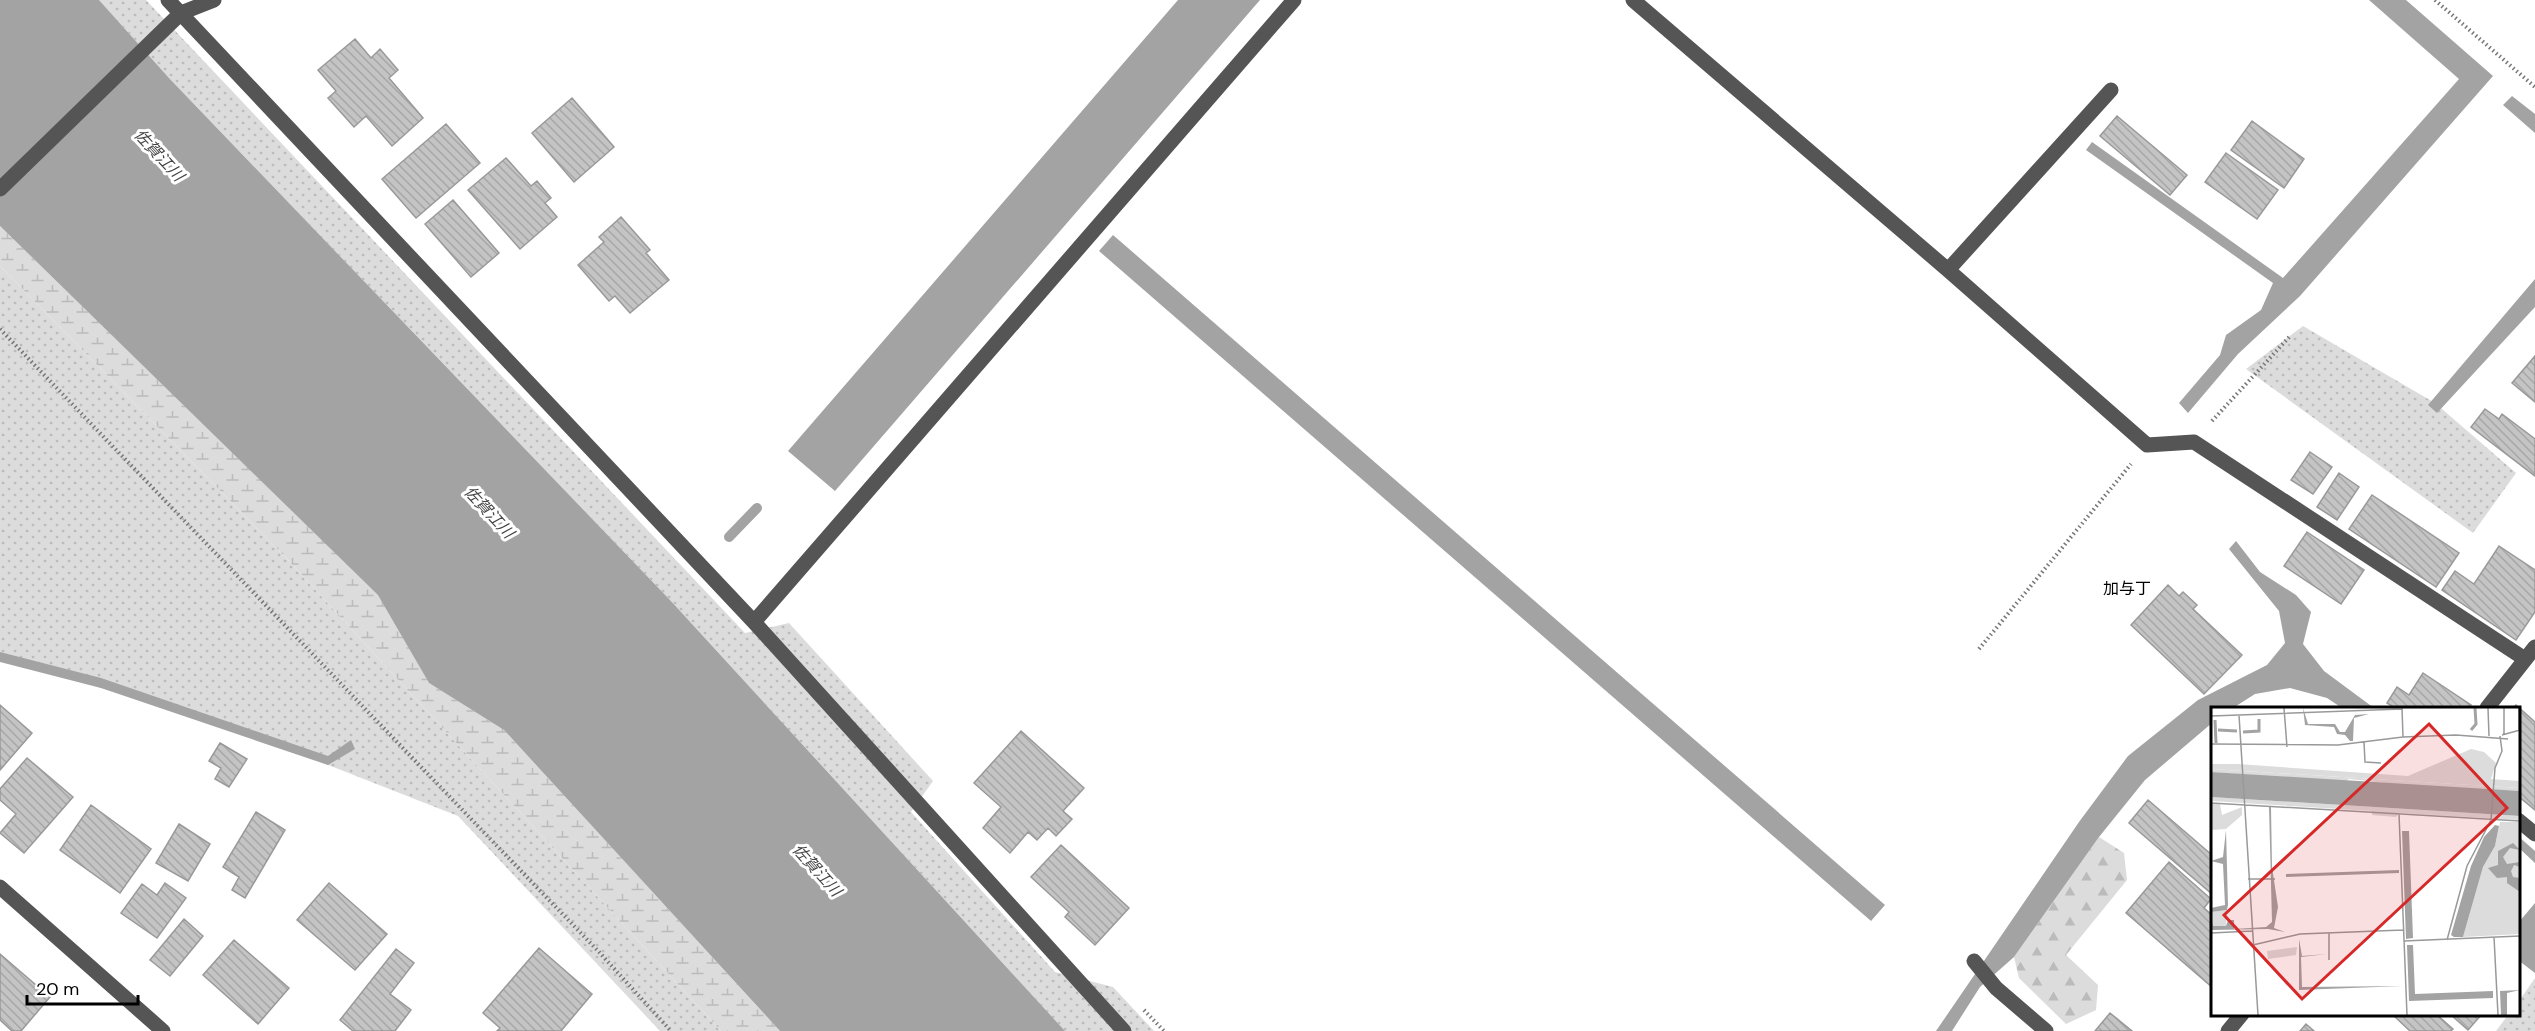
<svg xmlns="http://www.w3.org/2000/svg" width="2535" height="1031" font-family="'DM Sans','Noto Sans JP',sans-serif">
  <defs>
    <pattern id="grass-dots" width="8" height="8" patternUnits="userSpaceOnUse" patternTransform="scale(1.5)"><rect width="8" height="8" fill="#dcdcdc"/><path d="M2 2h.1M6 6h.1" fill="none" stroke="#bbb" stroke-width="1.8" stroke-linecap="round"/></pattern>
    <pattern id="forest-firs" width="22" height="20" patternUnits="userSpaceOnUse" patternTransform="scale(1.5)"><rect width="22" height="20" fill="#dcdcdc"/><path d="M5 1l3.5 6h-7zM16 11l3.5 6h-7z" fill="#bbb"/></pattern>
    <pattern id="wetland-marsh" width="20" height="14" patternUnits="userSpaceOnUse" patternTransform="scale(1.5)"><rect width="20" height="14" fill="#dcdcdc"/><path d="M1 5h8M5 5V1M11 12h8M15 12V8" fill="none" stroke="#bbb"/></pattern>
    <pattern id="building-back-hatch" width="6" height="6" patternUnits="userSpaceOnUse" patternTransform="scale(1.5)"><rect width="6" height="6" fill="#c4c4c4"/><path d="M-1 5l2 2M0 0l6 6M5-1l2 2" fill="none" stroke="#a7a7a7"/></pattern>
  </defs>
  <rect width="100%" height="100%" fill="#fff"/>
  <!-- grass -->
  <path fill="url(#grass-dots)" d="M 99,0 L 146,0 L 745,633 L 789,623 L 933,781 L 911,812 L 1055,972 L 1113,987 L 1154,1031 L 1065,1031 L 670,600 L 169,78 Z
    M 0,266 L 288,560 L 721,1031 L 660,1031 L 458,816 L 290,750 L 203,719 L 0,657 Z
    M 2303,326 L 2435,403 L 2516,473 L 2473,533 L 2246,369 Z
    M 2535,978 L 2535,1031 L 2496,1031 L 2508,1015 L 2518,1014 L 2519,1001 Z"/>
  <!-- forest -->
  <path fill="url(#forest-firs)" d="M 2099,837 L 2124,853 L 2127,880 L 2066,955 L 2098,985 L 2096,1010 L 2066,1024 L 2019,978 L 2014,957 Z"/>
  <!-- wetland -->
  <path fill="url(#wetland-marsh)" d="M 0,226 L 379,595 L 429,683 L 504,730 L 780,1031 L 721,1031 L 288,560 L 0,266 Z"/>
  <!-- water -->
  <path fill="#a3a3a3" d="M 0,0 L 99,0 L 169,78 L 670,600 L 1065,1031 L 780,1031 L 504,730 L 429,683 L 378,595 L 0,226 Z
    M 1178,0 L 1260,0 L 835,491 L 788,451 Z
    M 2369,0 L 2406,0 L 2493,76 L 2300,296 L 2238,354 L 2188,413 L 2179,403 L 2220,355 L 2226,335 L 2261,310 L 2273,283 L 2086,150 L 2092,142 L 2283,278 L 2459,79 Z
    M 2512,96 L 2535,114 L 2535,133 L 2503,105 Z
    M 1113,235 L 1885,905 L 1871,921 L 1099,251 Z
    M 2535,279 L 2535,307 L 2437,413 L 2428,405 Z
    M 2236,541 L 2260,572 L 2296,595 L 2311,612 L 2303,644 L 2324,671 L 2374,708 L 2342,708 L 2327,698 L 2290,688 L 2255,694 L 2233,708 L 2212,708 L 2212,723 L 2145,780 L 2099,837 L 2014,957 L 1980,987 L 1952,1031 L 1936,1031 L 2079,822 L 2128,756 L 2198,700 L 2267,665 L 2285,643 L 2279,611 L 2229,549 Z
    M 0,652 L 101,678 L 328,756 L 351,740 L 355,749 L 328,765 L 101,688 L 0,662 Z
    M 2518,836 L 2535,851 L 2535,863 L 2519,848 Z
    M 2535,903 L 2535,973 L 2518,960 L 2519,922 Z"/>
  <g fill="none" stroke-linecap="round" stroke-linejoin="round">
    <!-- stream -->
    <path stroke="#a3a3a3" stroke-width="10" d="M 729,537 L 757,508"/>
  </g>
  <!-- building -->
  <path fill="url(#building-back-hatch)" stroke="#999" stroke-width="1.5" d="M 355,39 L 371,58 L 380,49 L 398,70 L 389,78 L 423,118 L 392,146 L 366,116 L 354,127 L 328,98 L 336,91 L 318,70 Z
    M 572,98 L 614,147 L 574,182 L 532,133 Z
    M 2117,116 L 2187,175 L 2170,195 L 2100,136 Z
    M 2252,121 L 2304,159 L 2284,188 L 2231,150 Z
    M 446,124 L 480,163 L 416,218 L 382,179 Z
    M 2226,153 L 2278,190 L 2257,219 L 2205,182 Z
    M 506,158 L 531,186 L 537,181 L 551,198 L 545,203 L 557,217 L 520,249 L 468,190 Z
    M 453,200 L 499,253 L 471,277 L 425,224 Z
    M 621,217 L 650,250 L 646,253 L 669,280 L 630,313 L 615,296 L 609,301 L 578,265 L 604,242 L 599,237 Z
    M 2535,356 L 2535,402 L 2512,383 Z
    M 2485,409 L 2499,419 L 2502,414 L 2535,439 L 2535,476 L 2471,427 Z
    M 2310,452 L 2332,467 L 2313,494 L 2291,480 Z
    M 2339,473 L 2359,487 L 2337,520 L 2317,507 Z
    M 2372,495 L 2459,553 L 2436,587 L 2349,529 Z
    M 2307,532 L 2364,570 L 2341,604 L 2284,566 Z
    M 2499,546 L 2535,570 L 2535,612 L 2516,640 L 2442,590 L 2455,571 L 2474,584 Z
    M 2168,585 L 2179,596 L 2183,592 L 2197,605 L 2193,609 L 2242,655 L 2204,694 L 2131,625 Z
    M 2423,673 L 2471,705 L 2469,708 L 2395,708 L 2387,703 L 2397,687 L 2409,695 Z
    M 0,705 L 32,733 L 0,770 Z
    M 2516,705 L 2535,722 L 2535,810 L 2518,796 L 2518,708 L 2513,708 Z
    M 1021,731 L 1084,788 L 1063,811 L 1072,819 L 1056,836 L 1048,828 L 1037,840 L 1028,832 L 1010,853 L 983,828 L 1001,807 L 974,783 Z
    M 220,743 L 247,759 L 229,787 L 215,779 L 221,768 L 209,761 Z
    M 27,758 L 73,797 L 24,853 L 0,833 L 16,814 L 0,800 L 0,789 Z
    M 2148,800 L 2212,855 L 2212,894 L 2129,823 Z
    M 91,805 L 151,849 L 120,893 L 60,850 Z
    M 256,812 L 285,830 L 245,898 L 232,890 L 239,877 L 223,867 Z
    M 179,824 L 210,844 L 188,881 L 156,863 Z
    M 1061,845 L 1129,908 L 1095,945 L 1065,917 L 1069,912 L 1031,877 Z
    M 2169,862 L 2211,899 L 2204,908 L 2212,915 L 2212,987 L 2126,913 Z
    M 165,883 L 186,898 L 157,938 L 121,913 L 142,884 L 157,895 Z
    M 329,883 L 387,934 L 355,970 L 297,920 Z
    M 184,919 L 203,936 L 170,976 L 150,960 Z
    M 234,940 L 289,988 L 258,1024 L 203,975 Z
    M 539,948 L 592,994 L 561,1031 L 497,1031 L 500,1028 L 483,1013 Z
    M 396,949 L 414,963 L 390,994 L 411,1010 L 395,1031 L 353,1031 L 340,1020 Z
    M 0,954 L 50,997 L 21,1031 L 12,1031 L 0,1020 Z
    M 2110,1013 L 2132,1031 L 2095,1031 Z
    M 2392,1014 L 2436,1014 L 2453,1029 L 2451,1031 L 2410,1031 Z
    M 2450,1014 L 2482,1014 L 2468,1030 Z
    M 2306,1024 L 2314,1031 L 2300,1031 Z"/>
  <g fill="none" stroke-linecap="round" stroke-linejoin="round">
    <!-- path -->
    <path stroke="#777" stroke-width="4" stroke-dasharray="1.5 3" stroke-linecap="butt" d="M 2435,0 L 2535,87
      M 0,329 L 599,952 L 671,1031
      M 2212,421 L 2291,335
      M 1979,649 L 2131,464
      M 1144,1010 L 1164,1031"/>
    <!-- minor -->
    <path stroke="#555" stroke-width="15" d="M 168,0 L 754,622 L 1124,1031
      M 1633,0 L 1948,270 L 2147,445 L 2194,442 L 2525,659
      M 0,189 L 181,13 L 214,0
      M 1948,270 L 2111,90
      M 754,622 L 1294,0
      M 2487,708 L 2535,647
      M 2518,820 L 2535,834
      M 0,887 L 163,1031
      M 1974,961 L 1996,988 L 2046,1031
      M 2228,1031 L 2242,1014"/>
  </g>
  <g text-anchor="middle" dominant-baseline="central" stroke-width="6" stroke-linejoin="round" paint-order="stroke">
    <!-- water labels -->
    <g font-size="16" font-style="italic" fill="#444" stroke="#fff">
      <text transform="translate(159 155) rotate(47)">佐賀江川</text>
      <text transform="translate(489 512) rotate(47)">佐賀江川</text>
      <text transform="translate(817 870) rotate(48)">佐賀江川</text>
    </g>
    <!-- neighbourhood labels -->
    <g font-size="16" fill="#000" stroke="#fff">
      <text x="2127" y="588">加与丁</text>
    </g>
  </g>
  <!-- overview -->
  <g transform="translate(2211 707)">
    <rect width="309" height="309" fill="#fff"/>
    <path d="M 260,42 L 273,45 L 285,56 L 280,72 L 309,74 L 309,81 L 0,62 L 0,57 L 27,57 L 197,69 ZM 0,90 L 309,109 L 309,113 L 188,106 L 185,110 L 161,108 L 161,104 L 0,94 ZM 16,203 L 15,219 L 2,219 L 0,205 ZM 86,240 L 85,248 L 57,252 L 56,244 Z" fill="#dcdcdc"/>
    <path d="M 0,62 L 309,81 L 309,84 L 220,81 L 138,72 L 133,75 L 0,65 Z" fill="#dcdcdc"/>
    <path d="M 0,97 L 9,97 L 11,108 L 31,100 L 31,108 L 15,122 L 0,123 Z" fill="#dcdcdc"/>
    <path d="M 289,115 L 309,115 L 309,227 L 252,230 L 272,160 L 284,139 Z" fill="#dcdcdc"/>
    <path d="M 92,1 L 97,17 L 124,17 L 129,25 L 134,25 L 144,8 L 158,7 L 143,11 L 142,34 L 139,34 L 134,28 L 126,27 L 123,20 L 94,18 ZM 0,65 L 309,84 L 309,109 L 0,90 ZM 58,100 L 60,100 L 61,160 L 67,200 L 63,221 L 74,225 L 57,222 L 0,223 L 0,208 L 2,219 L 15,219 L 17,213 L 23,213 L 23,222 L 55,220 L 61,215 ZM 284,118 L 288,119 L 284,139 L 272,160 L 252,230 L 243,230 L 240,228 L 260,159 L 273,130 ZM 15,123 L 17,198 L 16,203 L 0,205 L 0,201 L 14,198 L 12,157 L 0,154 L 12,150 ZM 191,124 L 198,124 L 202,231 L 195,232 ZM 302,136 L 309,143 L 299,141 L 292,150 L 296,157 L 309,155 L 309,160 L 303,158 L 300,164 L 302,170 L 309,171 L 309,185 L 296,176 L 296,170 L 286,171 L 277,161 L 287,158 L 287,144 ZM 188,163 L 188,166 L 75,170 L 75,167 ZM 88,232 L 91,249 L 116,247 L 90,250 L 91,280 L 192,279 L 88,283 ZM 196,238 L 202,238 L 204,287 L 282,284 L 282,291 L 198,294 ZM 309,283 L 296,286 L 296,308 L 290,308 L 289,284 Z" fill="#a3a3a3"/>
    <path fill="none" stroke="#a3a3a3" stroke-width="3" d="M 4,13 L 5,36M 7,23 L 26,24M 260,23 L 265,17 L 264,1M 32,25 L 48,24 L 48,12"/>
    <path fill="none" stroke="#999" stroke-width="1.5" d="M 73,1 L 76,40M 191,1 L 192,30M 277,1 L 278,29M 293,1 L 293,27M 28,8 L 47,308M 0,9 L 191,2M 308,23 L 308,1M 291,28 L 309,23M 153,35 L 154,55 L 170,56M 0,37 L 127,38 L 192,30 L 245,28 L 297,32M 0,96 L 309,114M 188,107 L 196,308M 37,172 L 64,172M 0,226 L 41,224M 118,226 L 118,253M 283,230 L 287,308M 236,233 L 256,159 L 280,113 L 284,61 L 291,44 L 289,29M 193,234 L 309,229M 42,238 L 89,227 L 192,223"/>
    <path fill="#d62828" fill-opacity="0.15" stroke="#d62828" stroke-width="3" d="M 218,17 L 296,101 L 91,292 L 13,208 Z"/>
    <rect width="309" height="309" fill="none" stroke="#000" stroke-width="3"/>
  </g>
  <!-- scale -->
  <path d="M27 995v9h111v-9" fill="none" stroke="#000000" stroke-width="3"/>
  <text x="36" y="995" font-size="18" fill="#000000" stroke="#ffffff" stroke-width="4.5" paint-order="stroke">20 m</text>
</svg>
